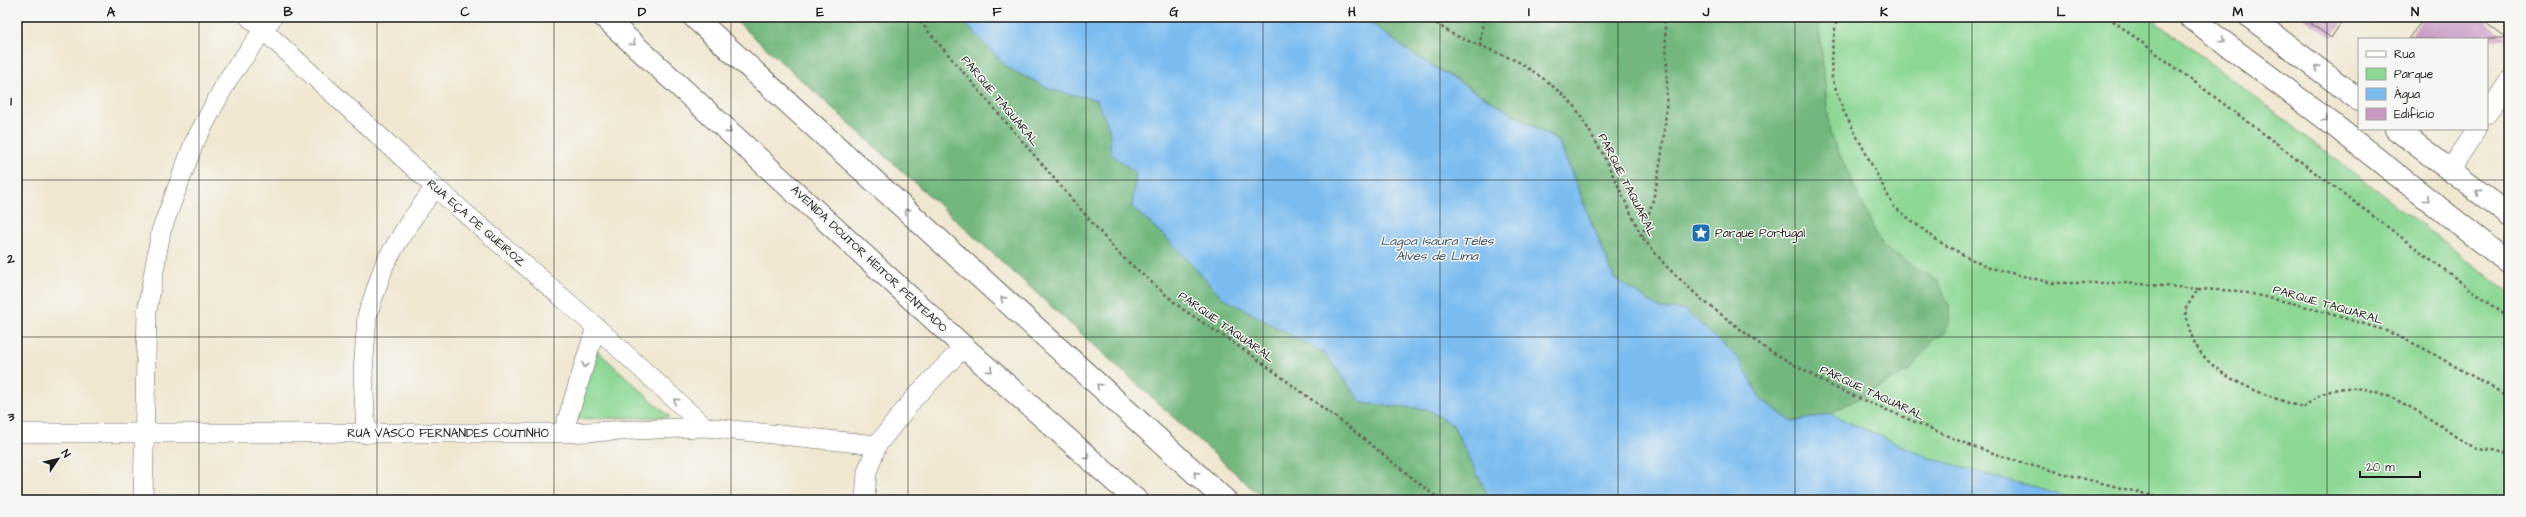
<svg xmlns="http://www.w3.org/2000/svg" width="2526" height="517" font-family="'Architects Daughter',sans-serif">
  <rect width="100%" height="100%" fill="#f6f6f2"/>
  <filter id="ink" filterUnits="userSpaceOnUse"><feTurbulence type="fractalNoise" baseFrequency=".025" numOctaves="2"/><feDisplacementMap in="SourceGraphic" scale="8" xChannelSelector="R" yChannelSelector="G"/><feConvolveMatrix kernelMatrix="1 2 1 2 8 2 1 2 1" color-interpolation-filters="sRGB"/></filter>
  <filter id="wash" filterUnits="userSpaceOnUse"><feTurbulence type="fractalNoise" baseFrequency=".012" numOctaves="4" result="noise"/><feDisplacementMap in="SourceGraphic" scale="16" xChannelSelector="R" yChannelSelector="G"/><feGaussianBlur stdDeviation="0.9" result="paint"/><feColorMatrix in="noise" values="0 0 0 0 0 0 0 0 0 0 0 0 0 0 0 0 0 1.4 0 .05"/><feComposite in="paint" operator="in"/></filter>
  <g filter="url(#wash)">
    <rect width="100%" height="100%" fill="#f0e7d1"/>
    <!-- green -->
    <path fill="#8dd895" stroke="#547a58" d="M 732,17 L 2150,17 L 2509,292 L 2509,500 L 1265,500 Z
      M 593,347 L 670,417 L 576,419 Z"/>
    <!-- forest -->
    <path fill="#72b87e" stroke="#476a4d" d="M 732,17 L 959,17 L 1008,68 L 1052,90 L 1097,100 L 1109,128 L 1112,154 L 1136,173 L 1132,207 L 1169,240 L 1293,335 L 1325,354 L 1362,403 L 1427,409 L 1453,425 L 1490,500 L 1265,500 Z
      M 1363,17 L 1818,17 L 1830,134 L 1882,246 L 1938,281 L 1949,306 L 1950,320 L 1945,333 L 1934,339 L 1910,370 L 1830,414 L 1792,422 L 1760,398 L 1739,359 L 1685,310 L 1661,309 L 1614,278 L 1559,141 L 1411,53 Z"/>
    <!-- water -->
    <path fill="#7abcf0" stroke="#4b6c86" d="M 959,17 L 1363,17 L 1411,53 L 1559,142 L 1614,278 L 1661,309 L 1685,310 L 1739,359 L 1760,398 L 1792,422 L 1830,414 L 1930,458 L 2079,500 L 1490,500 L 1453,425 L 1427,409 L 1362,403 L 1325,354 L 1222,297 L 1169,240 L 1132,207 L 1136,173 L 1111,154 L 1109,128 L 1097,100 L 1052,90 L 1008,68 Z"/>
    <g id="blocks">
      <!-- building -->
      <path fill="#c898c4" d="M 2302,17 L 2345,17 L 2331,38 Z
        M 2425,17 L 2478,17 L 2507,39 L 2408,39 Z"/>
    </g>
  </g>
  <g filter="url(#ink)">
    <use href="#blocks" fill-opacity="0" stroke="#66635b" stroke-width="1"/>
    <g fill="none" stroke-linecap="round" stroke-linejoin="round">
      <defs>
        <path id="minor" d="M 249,17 L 435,187 L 596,327 L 705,427
          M 2487,114 L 2509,81
          M 2450,170 L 2477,129
          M 17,433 L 563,433 L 705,427 L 877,445
          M 563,433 L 596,327
          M 366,434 L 363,373 L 367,316 L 385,263 L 409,223 L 435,187
          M 143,500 L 147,311 L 161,231 L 194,143 L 228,79 L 273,17
          M 865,500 L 867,472 L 877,445 L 915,397 L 964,347"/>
        <path id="primary" d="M 604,17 L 964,347 L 1136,500
          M 694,17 L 1225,500
          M 2190,17 L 2326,119 L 2509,263
          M 2250,17 L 2359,100
          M 2396,129 L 2509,215"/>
      </defs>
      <!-- minor casing -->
      <use href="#minor" stroke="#66635b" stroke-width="20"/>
      <!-- primary casing -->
      <use href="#primary" stroke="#66635b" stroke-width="24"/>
      <!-- path -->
      <path stroke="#66635b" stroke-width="2.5" stroke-dasharray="3 3" stroke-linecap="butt" d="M 916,17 L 1118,253 L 1181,308 L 1253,356 L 1350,428 L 1440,500
        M 1426,17 L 1454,35 L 1517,61 L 1547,81 L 1574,105 L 1603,154 L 1642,237 L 1666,266 L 1701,299 L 1765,348 L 1833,387 L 1969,445 L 2026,464 L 2169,500
        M 1832,17 L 1836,23 L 1831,57 L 1832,78 L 1843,110 L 1894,207 L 1938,241 L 1986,267 L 2052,283 L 2127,283 L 2198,289
        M 2108,17 L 2509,318
        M 1480,46 L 1483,17
        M 1642,237 C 1647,218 1654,200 1657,181 C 1668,127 1669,71 1664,17
        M 2509,397 L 2421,347 L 2384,330 L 2300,305 L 2239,291 L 2198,289 L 2185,310 C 2188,322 2190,335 2196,345 C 2215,380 2269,396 2303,408 C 2349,365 2400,400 2444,428 C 2452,434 2462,442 2472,446 C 2484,452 2495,444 2509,456"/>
      <!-- minor -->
      <use href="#minor" stroke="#fff" stroke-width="19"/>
      <!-- primary -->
      <use href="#primary" stroke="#fff" stroke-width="22"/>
    </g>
    <!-- one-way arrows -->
    <defs><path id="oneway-chevron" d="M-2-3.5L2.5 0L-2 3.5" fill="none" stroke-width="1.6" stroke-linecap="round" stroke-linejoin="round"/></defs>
    <g stroke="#999">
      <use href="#oneway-chevron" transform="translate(2222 40) rotate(37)"/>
      <use href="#oneway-chevron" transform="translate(633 43) rotate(43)"/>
      <use href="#oneway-chevron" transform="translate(2317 68) rotate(-143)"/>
      <use href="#oneway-chevron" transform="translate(2325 119) rotate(38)"/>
      <use href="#oneway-chevron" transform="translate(729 131) rotate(42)"/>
      <use href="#oneway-chevron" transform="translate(2478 192) rotate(-143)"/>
      <use href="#oneway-chevron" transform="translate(2427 199) rotate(38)"/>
      <use href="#oneway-chevron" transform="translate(907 211) rotate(-138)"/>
      <use href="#oneway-chevron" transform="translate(1003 299) rotate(-138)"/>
      <use href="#oneway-chevron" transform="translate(585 365) rotate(107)"/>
      <use href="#oneway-chevron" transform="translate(990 370) rotate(42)"/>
      <use href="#oneway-chevron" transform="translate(1099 386) rotate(-138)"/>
      <use href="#oneway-chevron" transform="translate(676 401) rotate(-137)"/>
      <use href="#oneway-chevron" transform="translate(1087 457) rotate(42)"/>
      <use href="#oneway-chevron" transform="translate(1196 474) rotate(-138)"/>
    </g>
  </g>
  <!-- grid -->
  <path fill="none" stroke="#1c1c1c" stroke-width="1" stroke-opacity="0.55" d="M 199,17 L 199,500M 377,17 L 377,500M 554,17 L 554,500M 731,17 L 731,500M 908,17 L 908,500M 1086,17 L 1086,500M 1263,17 L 1263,500M 1440,17 L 1440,500M 1618,17 L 1618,500M 1795,17 L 1795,500M 1972,17 L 1972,500M 2149,17 L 2149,500M 2327,17 L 2327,500M 17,180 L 2509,180M 17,337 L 2509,337"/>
  <!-- icons -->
  <defs>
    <symbol id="sight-square" viewBox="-11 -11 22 22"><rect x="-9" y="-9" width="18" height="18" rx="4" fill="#1f6fb2" stroke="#f6f6f2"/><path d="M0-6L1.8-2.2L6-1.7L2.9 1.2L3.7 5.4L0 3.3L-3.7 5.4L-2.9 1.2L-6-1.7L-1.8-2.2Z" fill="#fff"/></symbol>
  </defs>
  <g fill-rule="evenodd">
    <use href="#sight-square" x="1690" y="222" width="22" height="22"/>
  </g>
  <g text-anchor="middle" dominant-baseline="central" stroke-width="3" stroke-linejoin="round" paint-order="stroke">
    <!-- street labels -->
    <g font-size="12" fill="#1c1c1c" stroke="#f6f6f2">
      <text transform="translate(1000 101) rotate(50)">PARQUE TAQUARAL</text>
      <text transform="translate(1627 185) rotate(63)">PARQUE TAQUARAL</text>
      <text transform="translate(476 223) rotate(41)">RUA EÇA DE QUEIROZ</text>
      <text transform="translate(869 259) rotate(43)">AVENIDA DOUTOR HEITOR PENTEADO</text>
      <text transform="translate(2328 305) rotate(16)">PARQUE TAQUARAL</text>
      <text transform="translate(1226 327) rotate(35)">PARQUE TAQUARAL</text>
      <text transform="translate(1872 393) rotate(25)">PARQUE TAQUARAL</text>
      <text x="448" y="433">RUA VASCO FERNANDES COUTINHO</text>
    </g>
    <!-- poi labels -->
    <g font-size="12" fill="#1c1c1c" stroke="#f6f6f2" text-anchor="start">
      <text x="1715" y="233">Parque Portugal</text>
    </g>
    <!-- water labels -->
    <g font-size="13" font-style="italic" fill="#3d5466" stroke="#f6f6f2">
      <text x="1437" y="241">Lagoa Isaura Teles<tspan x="1437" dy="15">Alves de Lima</tspan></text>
    </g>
  </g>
  <!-- margin -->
  <rect width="2526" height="517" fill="none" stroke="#f6f6f2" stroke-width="44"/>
  <!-- legend -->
  <rect x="2358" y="38" width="130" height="92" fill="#f6f6f2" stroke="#9f9f9c"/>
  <rect x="2366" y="51" width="20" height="6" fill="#ffffff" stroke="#9f9f9c"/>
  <text x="2394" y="58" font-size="12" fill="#1c1c1c">Rua</text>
  <rect x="2366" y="68" width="20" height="12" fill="#8dd895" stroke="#9f9f9c"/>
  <text x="2394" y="78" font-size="12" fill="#1c1c1c">Parque</text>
  <rect x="2366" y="88" width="20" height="12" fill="#7abcf0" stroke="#9f9f9c"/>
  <text x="2394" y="98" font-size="12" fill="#1c1c1c">Água</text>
  <rect x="2366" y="108" width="20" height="12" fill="#c898c4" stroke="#9f9f9c"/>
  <text x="2394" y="118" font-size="12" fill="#1c1c1c">Edifício</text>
  <!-- north arrow -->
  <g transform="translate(58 459) rotate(55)" stroke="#f6f6f2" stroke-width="3" paint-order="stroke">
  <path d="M0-3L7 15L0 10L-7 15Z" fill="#1c1c1c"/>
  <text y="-6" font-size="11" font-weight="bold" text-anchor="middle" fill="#1c1c1c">N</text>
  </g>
  <!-- scale -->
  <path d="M2360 471v6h60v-6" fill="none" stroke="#1c1c1c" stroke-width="2"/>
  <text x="2366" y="471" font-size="12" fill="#1c1c1c" stroke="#f6f6f2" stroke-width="3" paint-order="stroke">20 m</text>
  <rect x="22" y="22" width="2482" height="473" fill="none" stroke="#1c1c1c" stroke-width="1.5"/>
  <g font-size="13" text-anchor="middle" font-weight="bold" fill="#1c1c1c">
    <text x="111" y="16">A</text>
    <text x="288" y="16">B</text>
    <text x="465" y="16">C</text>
    <text x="642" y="16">D</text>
    <text x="820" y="16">E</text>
    <text x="997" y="16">F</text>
    <text x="1174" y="16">G</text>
    <text x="1352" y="16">H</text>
    <text x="1529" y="16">I</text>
    <text x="1706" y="16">J</text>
    <text x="1884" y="16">K</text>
    <text x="2061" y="16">L</text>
    <text x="2238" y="16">M</text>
    <text x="2415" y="16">N</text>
    <text x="11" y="105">1</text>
    <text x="11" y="263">2</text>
    <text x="11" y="421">3</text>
  </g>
</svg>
